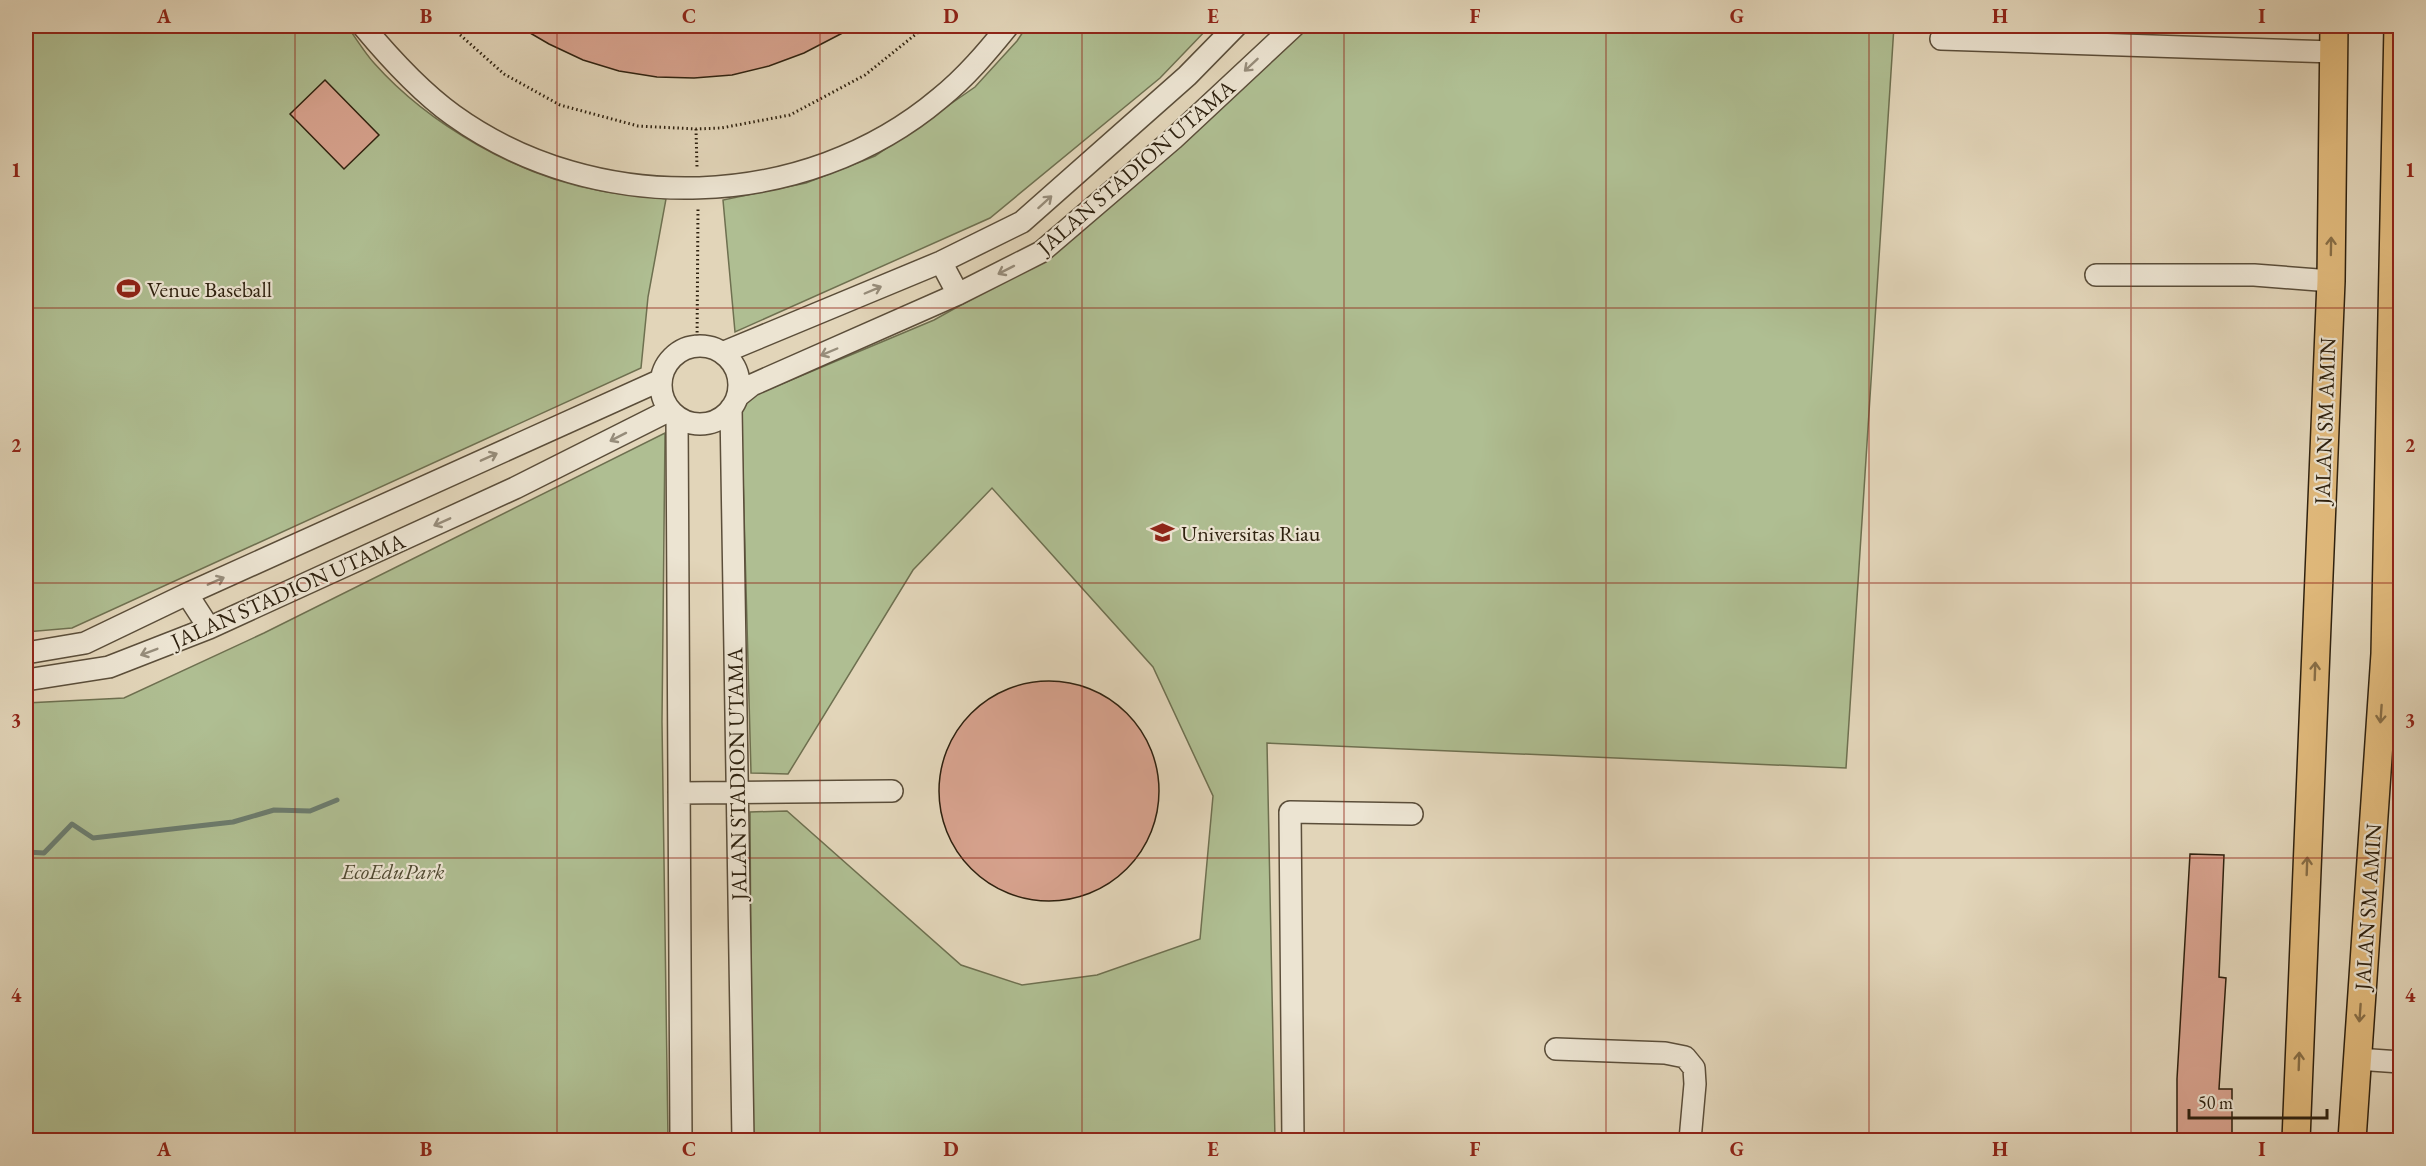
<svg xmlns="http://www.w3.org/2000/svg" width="2426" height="1166" font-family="'EB Garamond',serif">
  <rect width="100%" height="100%" fill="#e2d5b9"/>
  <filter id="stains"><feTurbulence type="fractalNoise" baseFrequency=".00333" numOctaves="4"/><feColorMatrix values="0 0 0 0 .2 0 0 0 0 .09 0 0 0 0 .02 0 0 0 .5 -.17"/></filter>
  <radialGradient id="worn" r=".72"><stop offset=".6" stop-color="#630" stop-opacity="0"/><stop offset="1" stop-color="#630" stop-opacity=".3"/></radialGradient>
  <!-- green -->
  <path fill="#afbe92" stroke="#6e7050" stroke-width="1.5" d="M 26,26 L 347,26 C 356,38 364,52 374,63 C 429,125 520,177 602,191 C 623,195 645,196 666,199 L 648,297 L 641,368 L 72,628 L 26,632 Z
    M 1027,26 L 1210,26 L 1160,78 L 990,218 L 735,332 L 723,200 L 806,183 L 875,156 L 975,87 L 1017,41 Z
    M 1300,26 L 1894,26 L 1846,768 L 1267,743 L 1275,1140 L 752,1140 L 750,812 L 787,811 L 961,965 L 1022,985 L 1097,975 L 1200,939 L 1213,796 L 1153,667 L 992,488 L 913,570 L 788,774 L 751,773 L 741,401 L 934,320 L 1046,258 L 1251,81 Z
    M 665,433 L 662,722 L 668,1140 L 26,1140 L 26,703 L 124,698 L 264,633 Z"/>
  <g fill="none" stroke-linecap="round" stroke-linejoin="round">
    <!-- stream -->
    <path stroke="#6c7c6e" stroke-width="5" d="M 26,852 L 44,853 L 72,824 L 93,838 L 233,822 L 274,810 L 310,811 L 337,800"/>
  </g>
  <!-- building -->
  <path fill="#d8a38f" stroke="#2e210f" stroke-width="1.5" d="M 518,26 L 856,26 L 804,53 L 769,66 L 732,75 L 694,78 L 657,77 L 619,71 L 583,60 L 549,44 Z
    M 325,80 L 379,135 L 344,169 L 290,114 Z
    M939 791a110 110 0 1 1 220 0a110 110 0 1 1-220 0Z
    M 2190,854 L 2224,855 L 2219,977 L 2226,978 L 2219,1089 L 2232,1089 L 2232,1140 L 2177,1140 L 2177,1079 Z"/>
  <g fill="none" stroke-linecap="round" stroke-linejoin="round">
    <defs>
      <path id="minor" d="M 363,26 C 388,56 421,92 453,115 C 596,218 805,212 940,98 C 966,77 987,52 1008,26
        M 1941,39 L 2334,52
        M 941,262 L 958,294
        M 2096,275 L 2254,275 L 2331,281
        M661 385a39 39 0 1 1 78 0a39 39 0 1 1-78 0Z
        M 722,353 L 941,262 L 1022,222 L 1187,76 L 1236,26
        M 737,397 L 752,385 L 958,294 L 1041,252 L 1173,139 L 1294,26
        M 731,408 L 743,1140
        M 677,418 L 681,1140
        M 187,594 L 209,628
        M 26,653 L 85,643 L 187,594 L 661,380
        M 26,680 L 109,667 L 209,628 L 515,488 L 670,410
        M 679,793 L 892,791
        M 1556,1049 L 1665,1053 L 1685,1057 L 1694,1068 L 1695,1084 L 1690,1140
        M 2357,1059 L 2400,1062
        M 1293,1140 L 1290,812 L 1412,814"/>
      <path id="major" d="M 2296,1140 L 2331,281 L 2334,26
        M 2352,1140 L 2385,654 L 2398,26"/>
    </defs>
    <!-- minor casing -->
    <use href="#minor" stroke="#5b4e3a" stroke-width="24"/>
    <!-- major casing -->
    <use href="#major" stroke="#2e210f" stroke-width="30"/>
    <!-- path -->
    <path stroke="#2e210f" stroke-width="3" stroke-dasharray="1.5 3" stroke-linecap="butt" d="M 450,26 L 504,74 L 560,105 L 638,126 L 696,129 L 721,128 L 790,115 L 865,75 L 926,26
      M 696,129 L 697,167
      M 697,346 L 698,207"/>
    <!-- minor -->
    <use href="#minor" stroke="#ece4d2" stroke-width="21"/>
    <!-- major -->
    <use href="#major" stroke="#e1ba7c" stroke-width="27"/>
  </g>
  <!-- one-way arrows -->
  <defs><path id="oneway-shaft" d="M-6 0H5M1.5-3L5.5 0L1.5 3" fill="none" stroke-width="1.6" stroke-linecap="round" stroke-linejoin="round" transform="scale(1.5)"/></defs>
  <g stroke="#968c7a">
    <use href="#oneway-shaft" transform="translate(1251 65) rotate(137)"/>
    <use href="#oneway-shaft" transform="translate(1045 202) rotate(-42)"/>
    <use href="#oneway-shaft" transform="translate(1006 270) rotate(153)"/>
    <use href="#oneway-shaft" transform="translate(873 290) rotate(-23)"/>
    <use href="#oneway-shaft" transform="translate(829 352) rotate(157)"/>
    <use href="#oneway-shaft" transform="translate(618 437) rotate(153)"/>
    <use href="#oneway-shaft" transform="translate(489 457) rotate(-24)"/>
    <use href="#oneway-shaft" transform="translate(442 522) rotate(156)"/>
    <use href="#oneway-shaft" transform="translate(216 581) rotate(-24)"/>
    <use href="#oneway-shaft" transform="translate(149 652) rotate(159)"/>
  </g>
  <g stroke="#886e46">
    <use href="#oneway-shaft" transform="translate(2331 246) rotate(-89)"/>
    <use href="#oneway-shaft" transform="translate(2315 671) rotate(-88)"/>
    <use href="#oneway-shaft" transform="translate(2381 714) rotate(94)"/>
    <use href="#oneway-shaft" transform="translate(2307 866) rotate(-88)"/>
    <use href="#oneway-shaft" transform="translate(2360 1013) rotate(94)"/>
    <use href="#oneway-shaft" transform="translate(2299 1061) rotate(-88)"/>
  </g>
  <!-- grid -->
  <path fill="none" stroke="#8f2418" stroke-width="1.5" stroke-opacity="0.55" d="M 295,26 L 295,1140M 557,26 L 557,1140M 820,26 L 820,1140M 1082,26 L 1082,1140M 1344,26 L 1344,1140M 1606,26 L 1606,1140M 1869,26 L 1869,1140M 2131,26 L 2131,1140M 26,308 L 2400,308M 26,583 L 2400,583M 26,858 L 2400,858"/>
  <!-- icons -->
  <defs>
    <symbol id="stadium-bare" viewBox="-9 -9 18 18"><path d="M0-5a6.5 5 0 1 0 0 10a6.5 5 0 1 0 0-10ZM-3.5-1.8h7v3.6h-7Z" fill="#8f2418" stroke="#ece4d2" stroke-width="2.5" paint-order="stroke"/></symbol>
    <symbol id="university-bare" viewBox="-9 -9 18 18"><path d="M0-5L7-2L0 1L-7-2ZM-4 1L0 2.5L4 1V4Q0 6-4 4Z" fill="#8f2418" stroke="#ece4d2" stroke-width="2.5" paint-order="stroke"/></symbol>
  </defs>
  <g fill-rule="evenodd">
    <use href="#stadium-bare" x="112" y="272" width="33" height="33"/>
    <use href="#university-bare" x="1146" y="516" width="33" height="33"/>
  </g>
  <g text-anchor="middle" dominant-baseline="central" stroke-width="4.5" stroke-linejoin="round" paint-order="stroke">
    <!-- street labels -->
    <g font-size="22" fill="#2e210f" stroke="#ece4d2">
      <text transform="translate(1136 167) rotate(-41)">JALAN STADION UTAMA</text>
      <text transform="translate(2325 421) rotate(-88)">JALAN SM AMIN</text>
      <text transform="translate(288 591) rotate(-24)">JALAN STADION UTAMA</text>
      <text transform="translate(737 774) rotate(-91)">JALAN STADION UTAMA</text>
      <text transform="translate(2368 907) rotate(-86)">JALAN SM AMIN</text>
    </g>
    <!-- poi labels -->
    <g font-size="22" fill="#2e210f" stroke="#ece4d2" text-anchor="start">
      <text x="147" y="289">Venue Baseball</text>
      <text x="1181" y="533">Universitas Riau</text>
    </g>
    <!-- park labels -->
    <g font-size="22" font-style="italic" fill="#4e4830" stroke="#ece4d2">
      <text x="393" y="871">EcoEduPark</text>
    </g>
  </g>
  <!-- margin -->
  <rect width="2426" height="1166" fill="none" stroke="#e2d5b9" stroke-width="66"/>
  <!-- scale -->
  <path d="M2189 1109v9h138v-9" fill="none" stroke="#2e210f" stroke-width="3"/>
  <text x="2198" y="1109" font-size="18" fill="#2e210f" stroke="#ece4d2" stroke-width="4.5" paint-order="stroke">50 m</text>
  <rect x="33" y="33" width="2360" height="1100" fill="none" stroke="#8f2418" stroke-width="2"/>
  <g font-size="20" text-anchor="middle" font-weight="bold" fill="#8f2418">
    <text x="164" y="23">A</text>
    <text x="426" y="23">B</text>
    <text x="689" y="23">C</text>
    <text x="951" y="23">D</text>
    <text x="1213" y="23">E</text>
    <text x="1475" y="23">F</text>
    <text x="1737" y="23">G</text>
    <text x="2000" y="23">H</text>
    <text x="2262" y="23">I</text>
    <text x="16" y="177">1</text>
    <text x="2410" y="177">1</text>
    <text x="16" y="452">2</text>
    <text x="2410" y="452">2</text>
    <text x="16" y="727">3</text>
    <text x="2410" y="727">3</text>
    <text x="16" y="1002">4</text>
    <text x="2410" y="1002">4</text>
    <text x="164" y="1156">A</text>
    <text x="426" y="1156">B</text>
    <text x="689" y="1156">C</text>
    <text x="951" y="1156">D</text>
    <text x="1213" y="1156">E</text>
    <text x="1475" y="1156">F</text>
    <text x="1737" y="1156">G</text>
    <text x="2000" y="1156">H</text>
    <text x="2262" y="1156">I</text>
  </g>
  <rect width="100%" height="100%" filter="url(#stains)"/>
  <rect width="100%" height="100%" fill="url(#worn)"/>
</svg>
